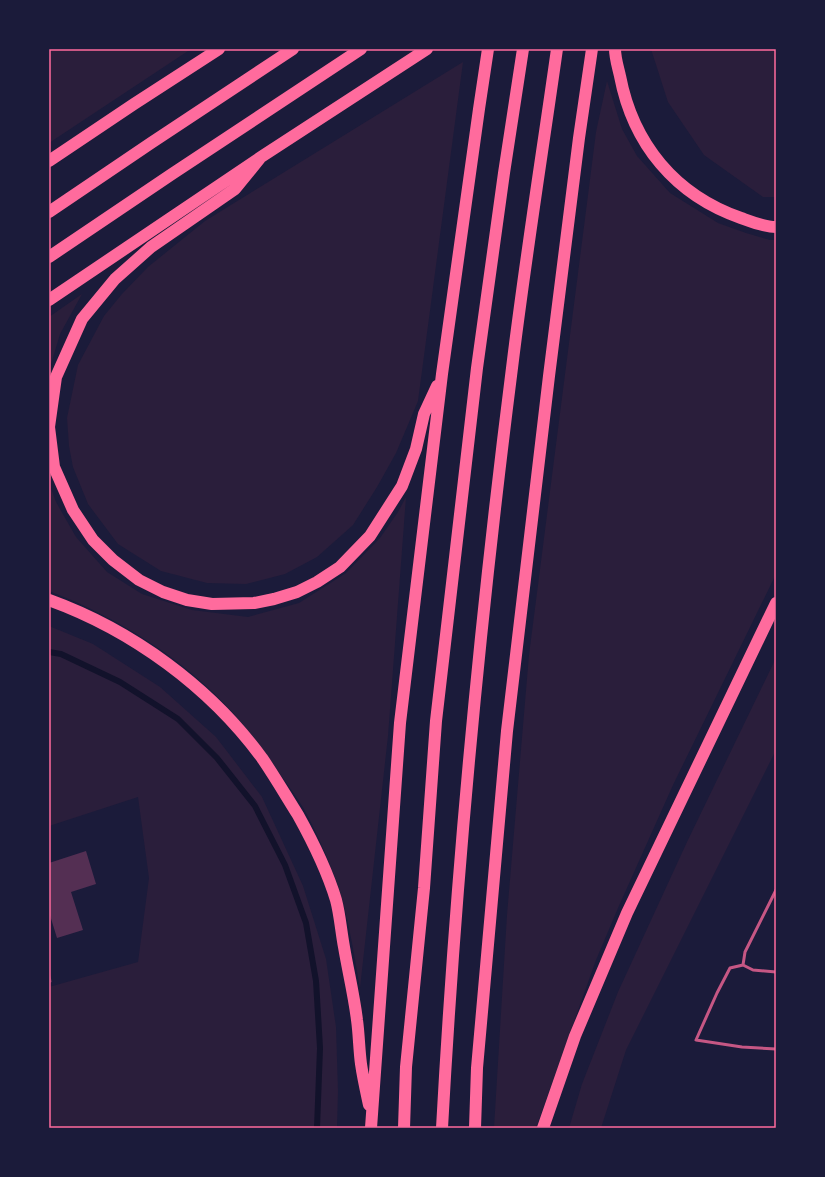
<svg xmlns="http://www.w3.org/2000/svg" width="825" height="1177" font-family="Cabin,sans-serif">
  <rect width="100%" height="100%" fill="#1b1b3a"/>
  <!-- green -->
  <path fill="#2a1e3b" d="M 49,49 L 191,49 L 49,143 Z
    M 651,49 L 776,49 L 776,197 L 763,197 L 704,155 L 668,102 Z
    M 463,62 L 418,401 L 396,453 L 377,487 L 353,525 L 317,557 L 285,574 L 246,584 L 207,583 L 161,571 L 118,544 L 88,504 L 73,467 L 69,446 L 67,418 L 78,365 L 104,316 L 122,294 L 148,267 L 205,221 Z
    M 607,81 L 622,129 L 637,156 L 670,193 L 718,223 L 746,233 L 770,240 L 776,240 L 776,574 L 673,785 L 618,908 L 596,960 L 536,1128 L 494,1128 L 507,915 L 529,655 L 587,203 L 596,132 Z
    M 82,294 L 60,334 L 49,371 L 49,317 Z
    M 49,483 L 56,502 L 76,537 L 107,572 L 142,594 L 192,610 L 248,617 L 299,603 L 346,573 L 380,538 L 398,512 L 406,497 L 388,736 L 360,988 C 353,948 347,907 332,870 C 324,850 315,829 304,809 C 297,797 288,786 280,774 C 266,753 251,733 234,714 C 186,660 116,616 49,591 Z
    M 49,626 L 93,644 L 160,687 L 216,737 L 262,797 L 303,886 L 326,959 L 336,1027 L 338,1091 L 337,1128 L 49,1128 L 49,987 L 138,962 L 149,878 L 138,797 L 49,826 Z
    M 776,658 L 776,750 L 626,1050 L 601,1128 L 569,1128 L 582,1084 L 618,992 L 687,842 Z"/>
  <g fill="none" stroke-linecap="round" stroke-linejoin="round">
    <!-- stream -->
    <path stroke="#12122b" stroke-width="6" d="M 49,652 L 61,654 L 120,682 L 178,719 L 217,758 L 255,806 L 285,865 L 306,923 L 316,981 L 320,1048 L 317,1128"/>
  </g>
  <!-- building -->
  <path fill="#542f53" d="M 86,851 L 96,884 L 71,892 L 83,930 L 57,938 L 49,912 L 49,863 Z
    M 49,972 L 52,982 L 49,983 Z"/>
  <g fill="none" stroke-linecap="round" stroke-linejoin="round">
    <!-- service -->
    <path stroke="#c65784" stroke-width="3" d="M 776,890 L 745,952 L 743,965 L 753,970 L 776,972
      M 743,965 L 730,968 L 717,993 L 696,1040 L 742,1047 L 776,1049"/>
    <!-- motorway -->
    <path stroke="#ff6b9d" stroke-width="12" d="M 615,49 C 615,58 618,67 620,76 C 633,144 675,195 741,218 C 752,222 764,227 776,227
      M 261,157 L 235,189 L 151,247 L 115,279 L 82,319 L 56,377 L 49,427 L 54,467 L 73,510 L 93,540 L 113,560 L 139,580 L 163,592 L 187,600 L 212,604 L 254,603 L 274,599 L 297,592 L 317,582 L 340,567 L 370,536 L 402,486 L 416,449 L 424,414 L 437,386
      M 49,161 L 134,104 L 219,49
      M 49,212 L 151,143 L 293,49
      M 49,257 L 172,174 L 361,49
      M 49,300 L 261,157 L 427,49
      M 49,600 C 132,630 210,687 262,758 C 275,777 286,796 298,815 C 313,842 327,870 336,900 C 340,915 341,931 344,947 C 348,971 354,995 357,1020 C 359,1034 359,1049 361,1064 C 363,1078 366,1091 369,1105
      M 371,1128 L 400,723 L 442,374 L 479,109 L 488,49
      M 404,1128 L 406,1067 L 424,888 L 436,721 L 477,368 L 504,173 L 523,49
      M 442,1128 C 456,874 480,620 512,368 C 525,261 542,155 557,49
      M 475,1128 L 477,1068 L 507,731 L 549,376 L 579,138 L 592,49
      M 543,1128 L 575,1036 L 627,913 L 776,603"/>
  </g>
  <!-- border -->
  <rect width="825" height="1177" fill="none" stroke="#1b1b3a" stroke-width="100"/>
  <rect x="50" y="50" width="725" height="1077" fill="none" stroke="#ff6b9d" stroke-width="1.5"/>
</svg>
